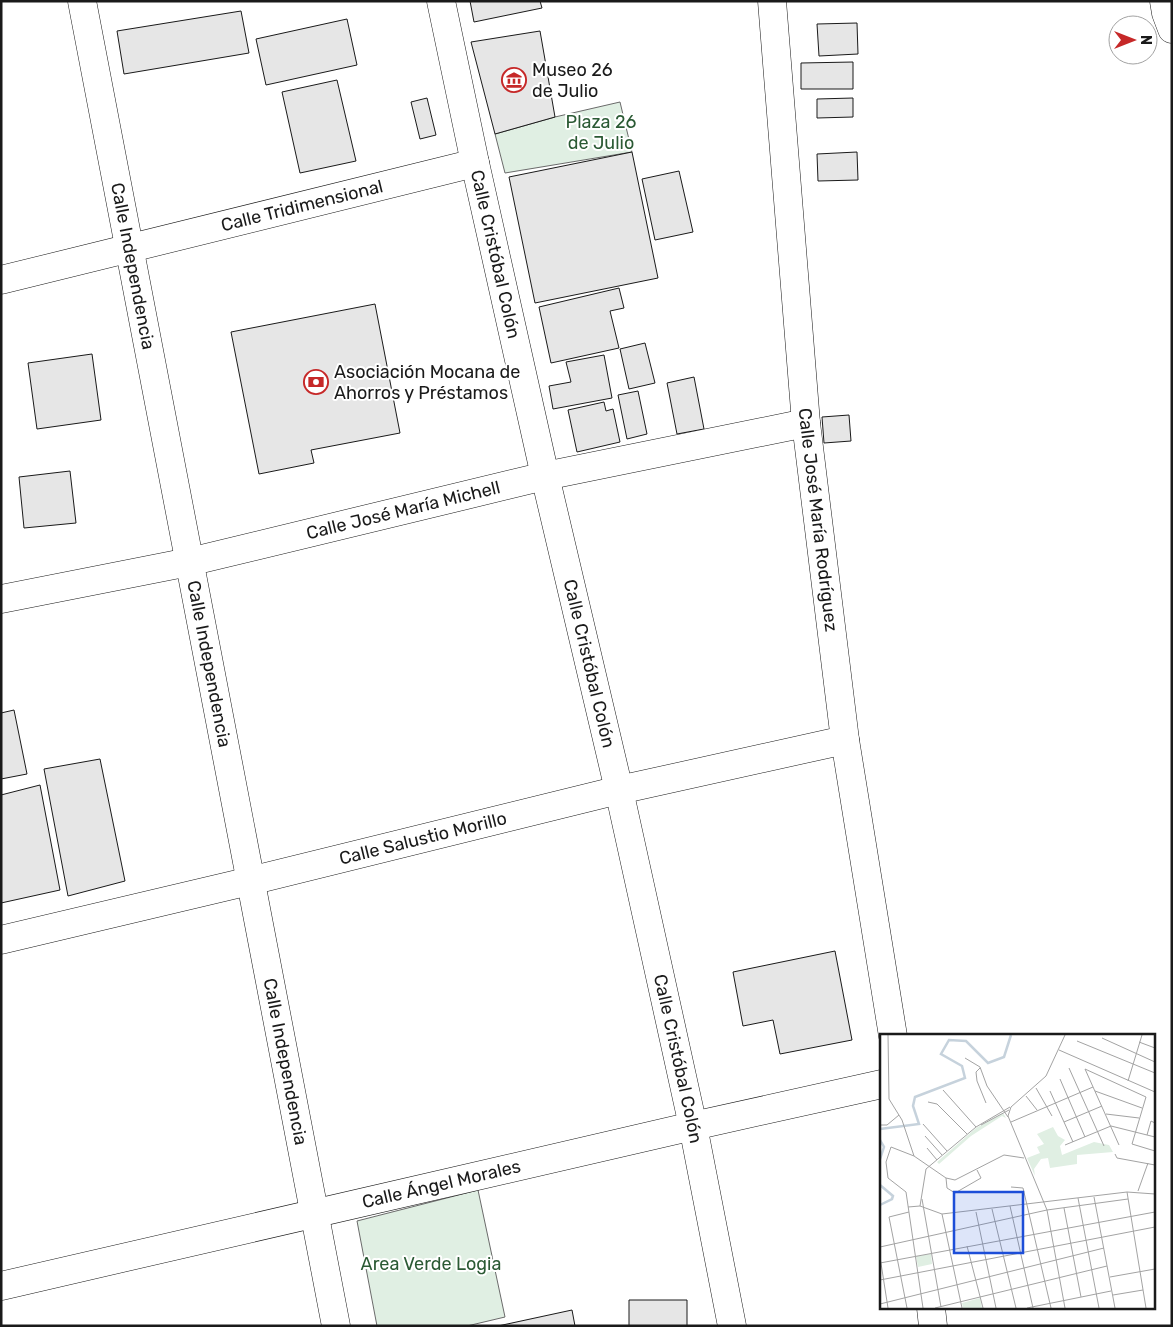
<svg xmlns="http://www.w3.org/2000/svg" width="1173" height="1327" font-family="Rubik,sans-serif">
  <rect width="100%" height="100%" fill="#fff"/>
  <!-- green -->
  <path fill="#e0efe3" stroke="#6a6a6a" d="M 620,102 L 632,152 L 505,173 L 495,134 L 555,117 Z
    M 478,1190 L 505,1317 L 467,1326 L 377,1326 L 357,1221 Z"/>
  <!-- building -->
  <path fill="#e6e6e6" stroke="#1a1a1a" d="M 470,1 L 540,1 L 542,8 L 474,22 Z
    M 241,11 L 249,53 L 124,74 L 117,31 Z
    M 347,19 L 357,65 L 266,85 L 256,39 Z
    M 857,23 L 858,54 L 819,56 L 817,24 Z
    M 540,31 L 555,117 L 495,134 L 471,42 Z
    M 853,62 L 853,89 L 801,89 L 801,63 Z
    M 337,80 L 356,161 L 300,173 L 282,92 Z
    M 427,98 L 436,135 L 420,139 L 411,102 Z
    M 853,98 L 853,117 L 817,118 L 817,99 Z
    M 632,152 L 658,278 L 535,303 L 509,177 Z
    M 857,152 L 858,180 L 818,181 L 817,154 Z
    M 679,171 L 693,232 L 655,240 L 642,179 Z
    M 619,288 L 624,308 L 610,311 L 619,348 L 551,363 L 539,307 Z
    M 375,304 L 400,433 L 311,450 L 314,463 L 259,474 L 231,332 Z
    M 645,343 L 655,383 L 629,389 L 620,349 Z
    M 92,354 L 101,420 L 37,429 L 28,363 Z
    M 604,355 L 612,398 L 553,409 L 549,386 L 571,382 L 566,362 Z
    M 694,377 L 704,429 L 677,434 L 667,383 Z
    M 638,391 L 647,434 L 627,439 L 618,395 Z
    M 604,402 L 606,411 L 613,409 L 620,442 L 577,452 L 568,410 Z
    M 849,415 L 851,441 L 824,443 L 822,417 Z
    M 70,471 L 76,523 L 24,528 L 19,477 Z
    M 14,710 L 27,774 L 1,779 L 1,713 Z
    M 100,759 L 125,881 L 68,896 L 44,769 Z
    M 40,785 L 60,890 L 1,903 L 1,795 Z
    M 835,951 L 852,1040 L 780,1054 L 773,1020 L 743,1026 L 733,972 Z
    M 629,1300 L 687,1300 L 687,1326 L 629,1326 Z
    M 572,1310 L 575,1326 L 498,1326 Z"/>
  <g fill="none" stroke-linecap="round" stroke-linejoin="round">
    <defs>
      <g id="minor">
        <path id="s1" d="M 82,1 L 336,1326"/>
        <path id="s2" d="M 441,1 L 475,163 L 545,476 L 619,790 L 693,1126 L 732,1326"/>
        <path id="s3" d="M 772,1 L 806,423 L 845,740 L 893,1036"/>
        <path d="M 1164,1 L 1166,13 L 1172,29"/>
        <path id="s4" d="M 1,280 L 475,163"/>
        <path id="s5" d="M 1,599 L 189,562 L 545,476 L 806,423"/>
        <path id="s6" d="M 1,940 L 250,881 L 619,790 L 845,740"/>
        <path id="s7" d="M 1,1286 L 693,1126 L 882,1084"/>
        <path d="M 931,1308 L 933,1326"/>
      </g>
    </defs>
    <!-- minor casing -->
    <use href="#minor" stroke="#1a1a1a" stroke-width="29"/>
    <!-- minor -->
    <use href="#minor" stroke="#fff" stroke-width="28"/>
  </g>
  <!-- icons -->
  <defs>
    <symbol id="museum-ring" viewBox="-11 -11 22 22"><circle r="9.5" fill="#fff" stroke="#c62828" stroke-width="1.5"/><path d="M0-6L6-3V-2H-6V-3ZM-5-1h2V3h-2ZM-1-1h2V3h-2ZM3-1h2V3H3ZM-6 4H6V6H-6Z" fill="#c62828"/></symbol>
    <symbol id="bank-ring" viewBox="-11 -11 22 22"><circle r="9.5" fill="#fff" stroke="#c62828" stroke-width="1.5"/><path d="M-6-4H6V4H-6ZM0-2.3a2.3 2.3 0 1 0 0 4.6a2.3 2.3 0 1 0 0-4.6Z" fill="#c62828"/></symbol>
  </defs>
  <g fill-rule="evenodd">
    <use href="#museum-ring" x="500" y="66" width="28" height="28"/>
    <use href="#bank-ring" x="302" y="368" width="28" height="28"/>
  </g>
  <g text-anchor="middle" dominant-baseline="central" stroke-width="4" stroke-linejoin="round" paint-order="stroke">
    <!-- poi labels -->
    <g font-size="18" fill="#1a1a1a" stroke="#fff" text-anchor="start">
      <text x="532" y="70">Museo 26<tspan x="532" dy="21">de Julio</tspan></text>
      <text x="334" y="372">Asociación Mocana de<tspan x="334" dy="21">Ahorros y Préstamos</tspan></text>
    </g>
    <!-- park labels -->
    <g font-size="18" fill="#2b5a34" stroke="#fff">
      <text x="601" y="122">Plaza 26<tspan x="601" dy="21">de Julio</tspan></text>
      <text x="431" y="1264">Area Verde Logia</text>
    </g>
    <!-- street labels -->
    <g font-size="18" fill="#1a1a1a" stroke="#fff">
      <text stroke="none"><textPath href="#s4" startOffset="310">Calle Tridimensional</textPath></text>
      <text stroke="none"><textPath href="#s2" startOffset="259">Calle Cristóbal Colón</textPath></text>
      <text stroke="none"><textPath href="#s1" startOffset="270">Calle Independencia</textPath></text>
      <text stroke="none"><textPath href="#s5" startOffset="412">Calle José María Michell</textPath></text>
      <text stroke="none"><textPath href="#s3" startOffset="521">Calle José María Rodríguez</textPath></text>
      <text stroke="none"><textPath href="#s2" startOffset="679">Calle Cristóbal Colón</textPath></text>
      <text stroke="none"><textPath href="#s1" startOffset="675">Calle Independencia</textPath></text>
      <text stroke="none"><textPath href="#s6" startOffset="434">Calle Salustio Morillo</textPath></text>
      <text stroke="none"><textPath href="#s2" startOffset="1084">Calle Cristóbal Colón</textPath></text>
      <text stroke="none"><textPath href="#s1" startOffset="1080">Calle Independencia</textPath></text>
      <text stroke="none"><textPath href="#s7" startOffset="452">Calle Ángel Morales</textPath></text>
    </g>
  </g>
  <!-- overview -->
  <g transform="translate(880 1034)">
    <rect width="275" height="275" fill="#fff"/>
    <path d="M 123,79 L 126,84 L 122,82 L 91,102 L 59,130 L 57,128 L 96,94 ZM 173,93 L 178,102 L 185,106 L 180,112 L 182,121 L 214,108 L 229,111 L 233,118 L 197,121 L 197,130 L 170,134 L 168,124 L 161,125 L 154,135 L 155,142 L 147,124 L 160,119 L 157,113 L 164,110 L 157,100 ZM 51,220 L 52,230 L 38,233 L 36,222 ZM 100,264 L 102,274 L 83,274 L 82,269 Z" fill="#e0efe3"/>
    <path fill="none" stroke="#c6d2dc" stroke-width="2.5" d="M 0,95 L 39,90 L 33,72 L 35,63 L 85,44 L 82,32 L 61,20 L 69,6 L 86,7 L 108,29 L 124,23 L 131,1M 0,106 L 4,113 L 0,125M 0,151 L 13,162 L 12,165 L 0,171"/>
    <path fill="none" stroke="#a3a3a3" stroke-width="1" d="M 8,1 L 9,65 L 22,86 L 34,122 L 66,144 L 75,146 L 124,121 L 144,124M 185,1 L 166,42 L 131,73 L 128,82 L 167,176 L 185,274M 222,4 L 275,28M 197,7 L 275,39M 259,8 L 275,14M 179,16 L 275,58M 85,24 L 100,33 L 107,52 L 128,83M 100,34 L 96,38 L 97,47 L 106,69M 189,34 L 224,112M 205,35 L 266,63 L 252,110 L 275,117M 205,35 L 239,111M 180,45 L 205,103M 248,47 L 262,1M 156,54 L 172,82M 63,56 L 96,93M 170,57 L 193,108M 215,57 L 262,74M 146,62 L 157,76M 48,68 L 57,70 L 87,100M 226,80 L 259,84M 131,88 L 213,53M 184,88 L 222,72M 43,90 L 67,117M 0,91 L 7,91 L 19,81M 101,91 L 129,76M 267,101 L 271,87 L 275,89M 45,102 L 62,121M 185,111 L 231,92 L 275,103M 47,114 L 57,126M 235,120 L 237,124 L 275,131M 34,122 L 11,113 L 6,128 L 8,144 L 26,158 L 43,274M 66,144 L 67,154 L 75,159 L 101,144 L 97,136M 131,153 L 143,154 L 171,274M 258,157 L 268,129M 247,158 L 266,274M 214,163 L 235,274M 198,164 L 219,274M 42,165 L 61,273M 40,172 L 46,135 L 96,93 L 130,73M 130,172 L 153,274M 28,173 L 40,172 L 62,180 L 247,158 L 275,160M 184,174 L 201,263M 112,175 L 136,274M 96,178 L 116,274M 62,180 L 82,274M 87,212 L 103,274M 0,213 L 167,176 L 248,165M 0,223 L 8,274M 0,229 L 275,178M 230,243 L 275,235M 0,246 L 275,193M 233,261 L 263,256M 0,270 L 224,214M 27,274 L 9,183 L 29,178M 55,274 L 227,232M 147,274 L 231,257"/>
    <path fill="#1d4ed8" fill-opacity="0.15" stroke="#1d4ed8" stroke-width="2.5" d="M 74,158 L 143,158 L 143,219 L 74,219 Z"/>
    <rect width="275" height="275" fill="none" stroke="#1a1a1a" stroke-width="2.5"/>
  </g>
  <!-- border -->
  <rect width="1173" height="1327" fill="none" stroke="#1a1a1a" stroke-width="5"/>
  <!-- north arrow -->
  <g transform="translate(1133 40) rotate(90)"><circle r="24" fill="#ffffff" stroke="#a3a3a3"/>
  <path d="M0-4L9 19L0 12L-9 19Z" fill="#c62828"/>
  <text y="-8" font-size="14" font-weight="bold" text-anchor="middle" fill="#1a1a1a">N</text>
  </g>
</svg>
